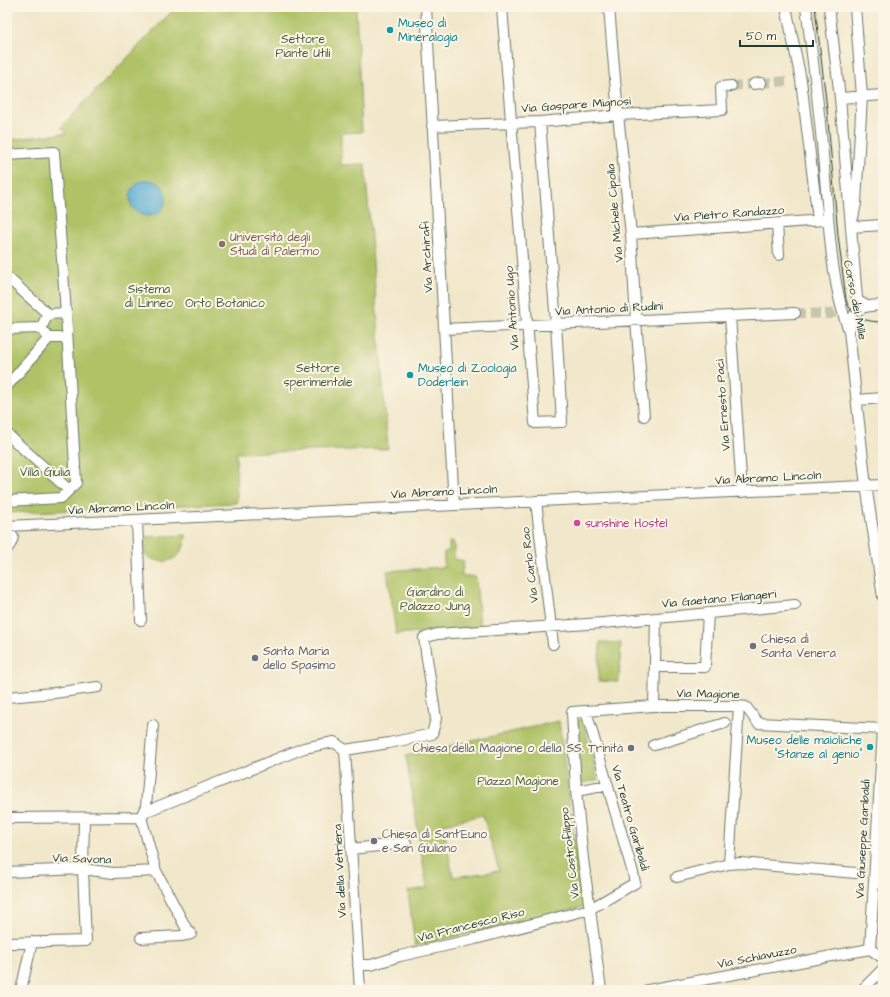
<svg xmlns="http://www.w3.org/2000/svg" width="890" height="997" font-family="'Architects Daughter',sans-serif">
  <rect width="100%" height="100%" fill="#fcf5e5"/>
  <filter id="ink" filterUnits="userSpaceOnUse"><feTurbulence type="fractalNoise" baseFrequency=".025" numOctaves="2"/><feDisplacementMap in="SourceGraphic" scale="8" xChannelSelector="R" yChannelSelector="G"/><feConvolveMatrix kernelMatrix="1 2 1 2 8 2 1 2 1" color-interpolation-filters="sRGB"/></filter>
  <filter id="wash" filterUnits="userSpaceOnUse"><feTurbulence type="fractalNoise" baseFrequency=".012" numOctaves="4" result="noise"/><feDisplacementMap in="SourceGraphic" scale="16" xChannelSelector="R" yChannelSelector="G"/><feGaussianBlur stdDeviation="0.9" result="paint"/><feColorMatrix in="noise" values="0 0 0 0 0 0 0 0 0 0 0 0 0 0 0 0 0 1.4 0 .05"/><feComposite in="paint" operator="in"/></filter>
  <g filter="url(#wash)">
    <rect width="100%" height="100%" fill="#f1e7ca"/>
    <!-- green -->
    <path fill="#afc266" stroke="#67804d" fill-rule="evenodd" d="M 176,7 L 356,7 L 362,132 L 341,133 L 341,165 L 365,164 L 388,449 L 236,453 L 237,503 L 7,513 L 7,140 L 67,133 L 61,127 Z
      M 186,535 C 185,560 163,569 144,554 L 143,537 Z
      M 449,542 L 454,543 L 454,559 L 464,561 L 461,575 L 476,577 L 480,627 L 396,634 L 387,571 L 444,567 L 444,552 L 449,551 Z
      M 600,642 L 621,643 L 619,682 L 598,681 Z
      M 576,720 L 583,720 L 598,780 L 581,783 Z
      M 559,721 L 583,907 L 415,946 L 408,891 L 427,888 L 406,756 ZM 483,815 L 499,871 L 453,877 L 443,824 Z"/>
    <!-- water -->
    <path fill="#57abd3" stroke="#3b7484" d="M130 198a18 18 0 1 1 36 0a18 18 0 1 1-36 0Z"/>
  </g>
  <g filter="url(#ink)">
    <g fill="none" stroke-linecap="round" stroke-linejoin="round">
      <!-- minor-tunnel -->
      <path stroke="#c7c5ac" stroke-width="10" stroke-dasharray="10 5" stroke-linecap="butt" d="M 761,83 L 790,81
        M 731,86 L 754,84
        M 795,313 L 830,314 L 842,310
        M 856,873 L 867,873"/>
      <defs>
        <path id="minor" d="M 426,7 L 454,505
          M 502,7 L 535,423 L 562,422 L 556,324 L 540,122
          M 609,7 L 618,115 L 631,234 L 636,321 L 644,416
          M 786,7 L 801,80 L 818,220
          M 806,7 C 813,60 820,113 824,167 C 829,219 830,282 849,331 L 865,478 L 883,597
          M 829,7 L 840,98 L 857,298 L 858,301 L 867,306
          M 754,84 L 761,83
          M 840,98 L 883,95
          M 432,126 L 540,122 L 618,115 L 722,110 L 721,87 L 731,86
          M 7,155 L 54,152 L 66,313 L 76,483 L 69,490
          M 853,218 L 856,203 L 862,96 L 855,7
          M 777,224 L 779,255
          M 851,227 L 883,225
          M 631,234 L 824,220
          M 7,277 L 48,314
          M 66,313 L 48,314 L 41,328 L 49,338 L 67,338
          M 730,316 L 742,492
          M 7,329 L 41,328
          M 444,329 L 795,313
          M 849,331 C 853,307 861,306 883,305
          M 7,386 L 49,338
          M 857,400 L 883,398
          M 7,434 L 69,490 L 61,498 L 7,501
          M 536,501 L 553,644
          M 137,520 L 141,620
          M 7,526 L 883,485
          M 7,537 L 13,537 L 11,543 L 7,549
          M 656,667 L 705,667 L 708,613
          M 7,697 L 54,693 L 98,687
          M 654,706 L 656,618
          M 654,745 L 725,723
          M 345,750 L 360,990
          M 576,791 L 608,785
          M 141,817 L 147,811 L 304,748 L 334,742 L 345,750 L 389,743 L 432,734 L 436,719 L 424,638 L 437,634 L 603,623 L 795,605
          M 141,817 L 156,871 L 186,928 L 191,934 L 181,936 L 141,938
          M 141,817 L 146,806 L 153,725
          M 7,818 L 141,817
          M 351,849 L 406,843
          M 729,864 L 739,706
          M 7,872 L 83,869 L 113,873 L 156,871
          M 677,877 L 729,864 L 740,863 L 856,873
          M 7,943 L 86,941 L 83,869 L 84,818
          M 870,949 L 883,730
          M 870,949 L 883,958
          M 358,965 L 371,965 L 400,956 L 475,939 L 590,909 L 635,883 L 633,873 L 586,711
          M 21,990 L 32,942
          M 601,990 L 583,859 L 576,791 L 572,712 L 654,706 L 739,706 L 746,707 L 758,723 L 883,729
          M 648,990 L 870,949
          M 862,990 L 883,969"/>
      </defs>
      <!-- minor casing -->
      <use href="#minor" stroke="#687868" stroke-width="12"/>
      <!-- minor -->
      <use href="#minor" stroke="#fff" stroke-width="10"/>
      <!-- tram -->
      <path stroke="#1f3d34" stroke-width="1" d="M 815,7 L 827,109 L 838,235 L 846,300 C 852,318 866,322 883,322"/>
    </g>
  </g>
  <!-- markers -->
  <g fill="#0f9aa8" stroke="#fcf5e5" stroke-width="1.5">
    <circle cx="390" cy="30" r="4"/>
    <circle cx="410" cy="375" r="4"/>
    <circle cx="870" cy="747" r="4"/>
  </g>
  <circle fill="#8d6e63" stroke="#fcf5e5" stroke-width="1.5" cx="222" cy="244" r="4"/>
  <circle fill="#d1479c" stroke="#fcf5e5" stroke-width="1.5" cx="577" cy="523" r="4"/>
  <g fill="#6b7280" stroke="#fcf5e5" stroke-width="1.5">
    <circle cx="753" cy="646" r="4"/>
    <circle cx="255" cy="658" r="4"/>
    <circle cx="631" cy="748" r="4"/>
    <circle cx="374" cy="841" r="4"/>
  </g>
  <g text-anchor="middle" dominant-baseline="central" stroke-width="4" stroke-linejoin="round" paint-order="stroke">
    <!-- culture labels -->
    <g font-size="12" fill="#0d838f" stroke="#fcf5e5" text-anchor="start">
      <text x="398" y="23">Museo di<tspan x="398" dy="14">Mineralogia</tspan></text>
      <text x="418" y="368">Museo di Zoologia<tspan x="418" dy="14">Doderlein</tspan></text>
      <text x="862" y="740" text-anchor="end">Museo delle maioliche<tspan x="862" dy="14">"Stanze al genio"</tspan></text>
    </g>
    <!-- park labels -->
    <g font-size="12" fill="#435e40" stroke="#fcf5e5">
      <text x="303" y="39">Settore<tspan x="303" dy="14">Piante Utili</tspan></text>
      <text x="149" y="289">Sistema<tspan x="149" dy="14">di Linneo</tspan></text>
      <text x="225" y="303">Orto Botanico</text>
      <text x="318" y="368">Settore<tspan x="318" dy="14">sperimentale</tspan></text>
      <text x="45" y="472">Villa Giulia</text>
      <text x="435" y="592">Giardino di<tspan x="435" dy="14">Palazzo Jung</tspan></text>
      <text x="518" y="781">Piazza Magione</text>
    </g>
    <!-- street labels -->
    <g font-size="12" fill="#1f3d34" stroke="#fcf5e5">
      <text transform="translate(576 105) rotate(-4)">Via Gaspare Mignosi</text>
      <text transform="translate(615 213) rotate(-95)">Via Michele Cipolla</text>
      <text transform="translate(729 214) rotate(-4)">Via Pietro Randazzo</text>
      <text transform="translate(427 257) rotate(-93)">Via Archirafi</text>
      <text transform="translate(855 300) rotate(79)">Corso dei Mille</text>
      <text transform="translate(512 308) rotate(-94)">Via Antonio Ugo</text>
      <text transform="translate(609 309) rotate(-3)">Via Antonio di Rudinì</text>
      <text transform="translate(723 405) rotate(-94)">Via Ernesto Paci</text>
      <text transform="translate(768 478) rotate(-3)">Via Abramo Lincoln</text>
      <text transform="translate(444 492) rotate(-3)">Via Abramo Lincoln</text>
      <text transform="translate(121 508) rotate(-3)">Via Abramo Lincoln</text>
      <text transform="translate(530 565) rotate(-97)">Via Carlo Rao</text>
      <text transform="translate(719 599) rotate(-5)">Via Gaetano Filangeri</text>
      <text transform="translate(708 694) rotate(1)">Via Magione</text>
      <text transform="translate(630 818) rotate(74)">Via Teatro Garibaldi</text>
      <text transform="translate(863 839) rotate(-87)">Via Giuseppe Garibaldi</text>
      <text transform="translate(570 853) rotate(-97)">Via Castrofilippo</text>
      <text transform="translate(82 859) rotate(2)">Via Savona</text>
      <text transform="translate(340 871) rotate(-93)">Via della Vetriera</text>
      <text transform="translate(471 925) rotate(-14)">Via Francesco Riso</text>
      <text transform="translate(757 957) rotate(-11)">Via Schiavuzzo</text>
    </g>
    <!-- education labels -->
    <g font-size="12" fill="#785e54" stroke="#fcf5e5" text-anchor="start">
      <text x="230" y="237">Università degli<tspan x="230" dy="14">Studi di Palermo</tspan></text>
    </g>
    <!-- hotel labels -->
    <g font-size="12" fill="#b23c85" stroke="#fcf5e5" text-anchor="start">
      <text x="585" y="523">sunshine Hostel</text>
    </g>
    <!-- worship labels -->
    <g font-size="12" fill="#5b616d" stroke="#fcf5e5" text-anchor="start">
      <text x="761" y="639">Chiesa di<tspan x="761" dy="14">Santa Venera</tspan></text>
      <text x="263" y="651">Santa Maria<tspan x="263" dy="14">dello Spasimo</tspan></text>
      <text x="623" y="748" text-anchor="end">Chiesa della Magione o della SS. Trinità</text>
      <text x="382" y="834">Chiesa di Sant'Euno<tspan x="382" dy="14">e San Giuliano</tspan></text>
    </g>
  </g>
  <!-- margin -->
  <rect width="890" height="997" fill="none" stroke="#fcf5e5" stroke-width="24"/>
  <!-- scale -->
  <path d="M740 40v6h73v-6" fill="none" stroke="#1f3d34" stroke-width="2"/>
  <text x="746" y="40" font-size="12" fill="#1f3d34" stroke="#fcf5e5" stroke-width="3" paint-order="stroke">50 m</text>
</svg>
